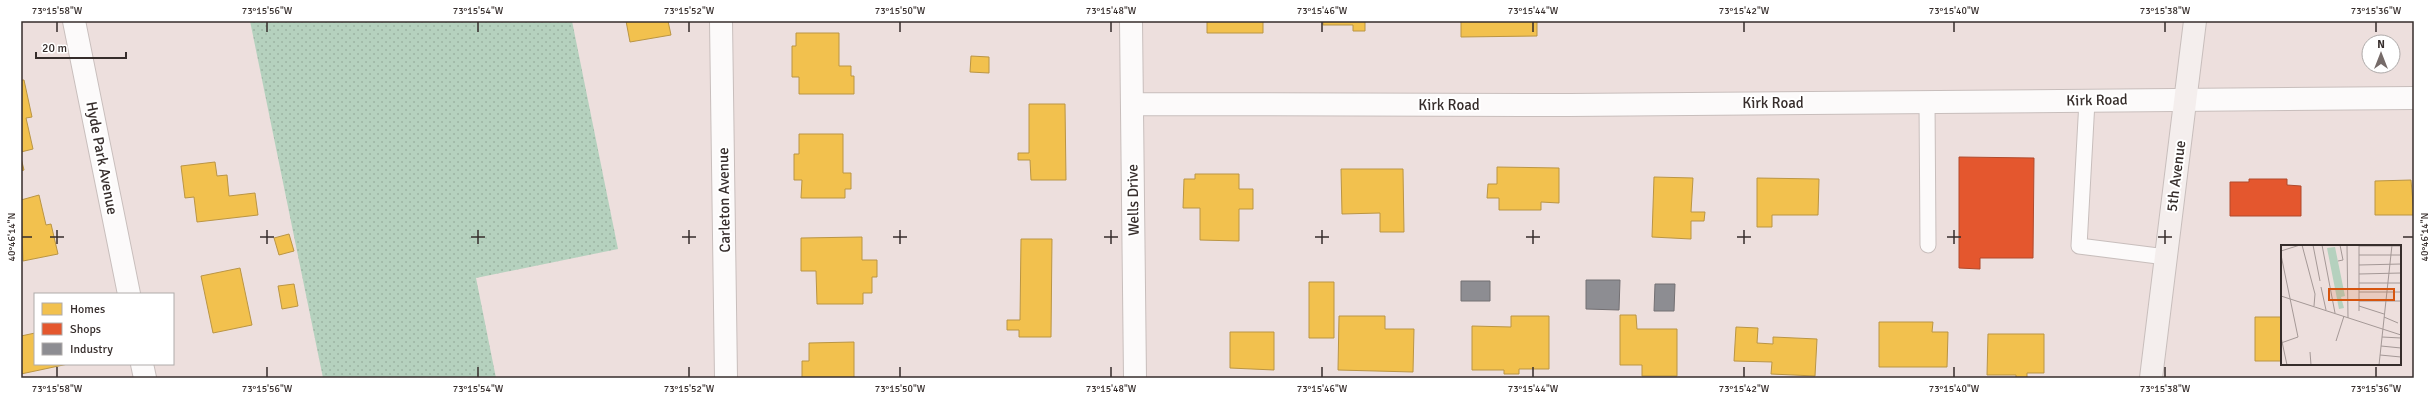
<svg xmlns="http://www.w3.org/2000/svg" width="2435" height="399" font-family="Signika,sans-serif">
  <defs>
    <pattern id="grass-dots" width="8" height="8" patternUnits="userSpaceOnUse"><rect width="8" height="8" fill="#b5d1be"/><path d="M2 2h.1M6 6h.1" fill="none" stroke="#9cb4a3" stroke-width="1.8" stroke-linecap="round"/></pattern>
  </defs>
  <rect width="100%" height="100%" fill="#eddfdd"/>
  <!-- grass -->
  <path fill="url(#grass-dots)" d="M 250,21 L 572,21 L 618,249 L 476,278 L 496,378 L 323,378 Z"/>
  <!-- homes -->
  <path fill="#f2c14e" stroke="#ba9544" d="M 626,21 L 668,21 L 671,35 L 630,42 Z
    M 1207,21 L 1263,21 L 1263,33 L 1207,33 Z
    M 1323,21 L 1365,21 L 1365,31 L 1353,31 L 1353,25 L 1323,25 Z
    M 1461,21 L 1537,21 L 1537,36 L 1461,37 Z
    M 796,33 L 839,33 L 839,66 L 851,66 L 851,76 L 854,76 L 854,94 L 799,94 L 799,77 L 792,77 L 792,46 L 796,46 Z
    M 971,56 L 989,57 L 989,73 L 970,72 Z
    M 21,80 L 24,80 L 32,117 L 26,118 L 33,149 L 21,152 Z
    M 1029,104 L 1065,104 L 1066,180 L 1031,180 L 1030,160 L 1018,160 L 1018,153 L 1029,153 Z
    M 799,134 L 843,134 L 843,173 L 851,173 L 851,189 L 845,189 L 845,198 L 801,198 L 802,180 L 794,180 L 794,154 L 799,154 Z
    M 21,158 L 24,170 L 21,171 Z
    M 215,162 L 217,176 L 227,175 L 229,196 L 255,193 L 258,215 L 197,222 L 194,197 L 185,198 L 181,166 Z
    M 1497,167 L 1559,168 L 1559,203 L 1541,202 L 1541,210 L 1499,210 L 1499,198 L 1487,198 L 1488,184 L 1497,184 Z
    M 1341,169 L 1403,169 L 1404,232 L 1380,232 L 1380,213 L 1342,214 Z
    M 1195,174 L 1239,174 L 1239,189 L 1253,189 L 1253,209 L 1239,209 L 1239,241 L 1200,240 L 1200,208 L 1183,208 L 1184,179 L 1195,179 Z
    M 1654,177 L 1693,178 L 1691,212 L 1705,212 L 1704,221 L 1691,221 L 1691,239 L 1652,237 Z
    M 1757,178 L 1819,179 L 1818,215 L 1772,215 L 1772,227 L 1757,227 Z
    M 2411,180 L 2414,215 L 2375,215 L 2375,181 Z
    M 39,195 L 46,225 L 51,224 L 58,254 L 23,261 L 21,200 Z
    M 289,234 L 294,251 L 279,255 L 274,238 Z
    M 862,237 L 862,260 L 877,260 L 877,277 L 872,277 L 872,293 L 863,293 L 863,304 L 817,304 L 816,271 L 801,271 L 801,238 Z
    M 1021,239 L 1052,239 L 1051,337 L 1019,337 L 1019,330 L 1007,330 L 1007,320 L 1020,320 Z
    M 240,268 L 252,325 L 213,333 L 201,276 Z
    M 1309,282 L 1334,282 L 1334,338 L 1309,338 Z
    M 294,284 L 298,306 L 282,309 L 278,286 Z
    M 1620,315 L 1636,315 L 1637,329 L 1677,329 L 1677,376 L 1642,376 L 1642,365 L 1620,365 Z
    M 1339,316 L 1385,316 L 1385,329 L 1414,329 L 1413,372 L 1338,370 Z
    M 1511,316 L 1549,316 L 1549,369 L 1519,369 L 1519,374 L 1504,374 L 1504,370 L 1472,370 L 1472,326 L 1511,327 Z
    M 2255,317 L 2282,317 L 2282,361 L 2255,361 Z
    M 1879,322 L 1933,322 L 1932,332 L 1948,332 L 1947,367 L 1879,367 Z
    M 1736,327 L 1758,328 L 1757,343 L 1773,344 L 1773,337 L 1817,339 L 1815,376 L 1771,374 L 1772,362 L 1734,361 Z
    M 1230,332 L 1274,332 L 1274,370 L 1230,368 Z
    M 35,333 L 35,364 L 68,364 L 21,374 L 21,336 Z
    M 1988,334 L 2044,334 L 2044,373 L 2027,373 L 2027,378 L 2016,378 L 2016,375 L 1987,375 Z
    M 854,342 L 854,378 L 802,378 L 802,361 L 809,361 L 809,343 Z"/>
  <!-- shops -->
  <path fill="#e4572e" stroke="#b04a2d" d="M 1959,157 L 2034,158 L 2033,258 L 1980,258 L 1980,269 L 1959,268 Z
    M 2249,179 L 2287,179 L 2287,185 L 2301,186 L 2301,216 L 2230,216 L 2230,182 L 2249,182 Z"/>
  <!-- industry -->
  <path fill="#8d8d92" stroke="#737073" d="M 1586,280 L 1620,280 L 1619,310 L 1586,309 Z
    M 1461,281 L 1490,281 L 1490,301 L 1461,301 Z
    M 1655,284 L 1675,284 L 1674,311 L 1654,311 Z"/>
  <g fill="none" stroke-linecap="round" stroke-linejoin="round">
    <defs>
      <path id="lane" d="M 2087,101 L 2079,246 L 2166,257
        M 1927,102 L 1928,245"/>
      <path id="street" d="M 74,21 L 129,294
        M 721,21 L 726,378
        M 1131,21 L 1135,378
        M 1132,104 L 1569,105 L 2414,98
        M 142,364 L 145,378"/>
      <path id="secondary" d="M 2151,378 L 2195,21"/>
    </defs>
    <!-- lane casing -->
    <use href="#lane" stroke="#c8bebc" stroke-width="17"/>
    <!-- street casing -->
    <use href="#street" stroke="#c8bebc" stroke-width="24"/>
    <!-- secondary casing -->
    <use href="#secondary" stroke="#c8bebc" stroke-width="24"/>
    <!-- lane -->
    <use href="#lane" stroke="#fcfafa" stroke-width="15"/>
    <!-- street -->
    <use href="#street" stroke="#fcfafa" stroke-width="22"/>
    <!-- secondary -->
    <use href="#secondary" stroke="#f4eeed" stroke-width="22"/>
  </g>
  <!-- ticks -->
  <path fill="none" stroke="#362d2b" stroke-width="1.5" d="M 57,22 L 57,32M 267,22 L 267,32M 478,22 L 478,32M 689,22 L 689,32M 900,22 L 900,32M 1111,22 L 1111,32M 1322,22 L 1322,32M 1533,22 L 1533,32M 1744,22 L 1744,32M 1954,22 L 1954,32M 2165,22 L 2165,32M 2376,22 L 2376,32M 57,230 L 57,244M 267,230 L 267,244M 478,230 L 478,244M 689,230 L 689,244M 900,230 L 900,244M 1111,230 L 1111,244M 1322,230 L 1322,244M 1533,230 L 1533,244M 1744,230 L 1744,244M 1954,230 L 1954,244M 2165,230 L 2165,244M 22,237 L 32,237M 50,237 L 64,237M 260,237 L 274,237M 471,237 L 485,237M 682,237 L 696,237M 893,237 L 907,237M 1104,237 L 1118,237M 1315,237 L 1329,237M 1526,237 L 1540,237M 1737,237 L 1751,237M 1947,237 L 1961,237M 2158,237 L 2172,237M 2403,237 L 2413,237M 57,367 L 57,377M 267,367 L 267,377M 478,367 L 478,377M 689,367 L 689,377M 900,367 L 900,377M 1111,367 L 1111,377M 1322,367 L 1322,377M 1533,367 L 1533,377M 1744,367 L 1744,377M 1954,367 L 1954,377M 2165,367 L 2165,377M 2376,367 L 2376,377"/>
  <g text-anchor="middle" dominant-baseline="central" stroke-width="4" stroke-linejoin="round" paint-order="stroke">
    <!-- street labels -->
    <g font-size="15" fill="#362d2b" stroke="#fff">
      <text transform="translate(2097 100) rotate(-1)">Kirk Road</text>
      <text x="1773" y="103">Kirk Road</text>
      <text x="1449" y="105">Kirk Road</text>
      <text transform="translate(102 158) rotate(79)">Hyde Park Avenue</text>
      <text transform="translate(2176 176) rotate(-83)">5th Avenue</text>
      <text transform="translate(724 200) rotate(-91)">Carleton Avenue</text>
      <text transform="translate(1133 200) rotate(-91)">Wells Drive</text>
    </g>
  </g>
  <!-- overview -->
  <g transform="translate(2281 245)">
    <rect width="120" height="120" fill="#eddfdd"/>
    <path d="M 54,2 L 64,51 L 60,52 L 63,63 L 58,64 L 46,3 Z" fill="#b5d1be"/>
    <path fill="none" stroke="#a49896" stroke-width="1" d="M 21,0 L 34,49 L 33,61M 32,0 L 39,36M 41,0 L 54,68M 66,0 L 67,73M 78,0 L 78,66M 78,1 L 120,1M 0,6 L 19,0M 0,10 L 17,92 L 0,98M 78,10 L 120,10M 57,16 L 62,15 L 59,0M 78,20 L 120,19M 78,29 L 120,28M 78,38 L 120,38M 40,42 L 45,65M 78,47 L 120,47M 0,51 L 120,90M 78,56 L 120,56M 78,61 L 103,69M 103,72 L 117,78M 0,92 L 6,120M 101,92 L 120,93M 55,96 L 63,71M 100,101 L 120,103M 29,107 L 30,120M 99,110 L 120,112M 98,120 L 111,0"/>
    <path fill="#d6550f" fill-opacity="0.15" stroke="#d6550f" stroke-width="2" d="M 48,44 L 113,44 L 113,55 L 48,55 Z"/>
    <rect width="120" height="120" fill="none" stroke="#362d2b" stroke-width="2"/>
  </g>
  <!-- border -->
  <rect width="2435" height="399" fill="none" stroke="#ffffff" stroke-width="44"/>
  <!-- legend -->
  <rect x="34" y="293" width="140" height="72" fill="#ffffff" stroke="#afabaa"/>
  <rect x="42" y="303" width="20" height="12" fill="#f2c14e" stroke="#afabaa"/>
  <text x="70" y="313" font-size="12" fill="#362d2b">Homes</text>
  <rect x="42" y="323" width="20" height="12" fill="#e4572e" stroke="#afabaa"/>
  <text x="70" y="333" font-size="12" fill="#362d2b">Shops</text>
  <rect x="42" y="343" width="20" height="12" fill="#8d8d92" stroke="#afabaa"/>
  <text x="70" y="353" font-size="12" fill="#362d2b">Industry</text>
  <!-- north arrow -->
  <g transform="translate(2381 54)"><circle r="19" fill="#ffffff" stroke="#afabaa"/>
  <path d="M0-3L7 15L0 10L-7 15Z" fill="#766b69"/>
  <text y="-6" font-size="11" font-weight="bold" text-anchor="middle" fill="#362d2b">N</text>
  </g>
  <!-- scale -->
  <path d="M36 52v6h90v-6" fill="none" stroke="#362d2b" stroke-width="2"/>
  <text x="42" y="52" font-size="12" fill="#362d2b" stroke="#ffffff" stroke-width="3" paint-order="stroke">20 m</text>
  <rect x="22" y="22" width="2391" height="355" fill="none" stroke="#362d2b" stroke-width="1.5"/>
  <g font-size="10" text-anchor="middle" fill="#362d2b">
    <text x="57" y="14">73°15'58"W</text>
    <text x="267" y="14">73°15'56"W</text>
    <text x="478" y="14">73°15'54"W</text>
    <text x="689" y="14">73°15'52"W</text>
    <text x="900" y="14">73°15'50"W</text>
    <text x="1111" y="14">73°15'48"W</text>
    <text x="1322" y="14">73°15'46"W</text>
    <text x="1533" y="14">73°15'44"W</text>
    <text x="1744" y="14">73°15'42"W</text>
    <text x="1954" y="14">73°15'40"W</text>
    <text x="2165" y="14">73°15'38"W</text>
    <text x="2376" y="14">73°15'36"W</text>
    <text transform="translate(11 237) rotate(-90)" y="4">40°46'14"N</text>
    <text transform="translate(2424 237) rotate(-90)" y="4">40°46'14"N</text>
    <text x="57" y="392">73°15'58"W</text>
    <text x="267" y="392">73°15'56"W</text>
    <text x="478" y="392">73°15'54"W</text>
    <text x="689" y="392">73°15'52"W</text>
    <text x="900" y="392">73°15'50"W</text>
    <text x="1111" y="392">73°15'48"W</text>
    <text x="1322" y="392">73°15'46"W</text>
    <text x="1533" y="392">73°15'44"W</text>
    <text x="1744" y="392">73°15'42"W</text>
    <text x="1954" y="392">73°15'40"W</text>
    <text x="2165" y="392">73°15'38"W</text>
    <text x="2376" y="392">73°15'36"W</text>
  </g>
</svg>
